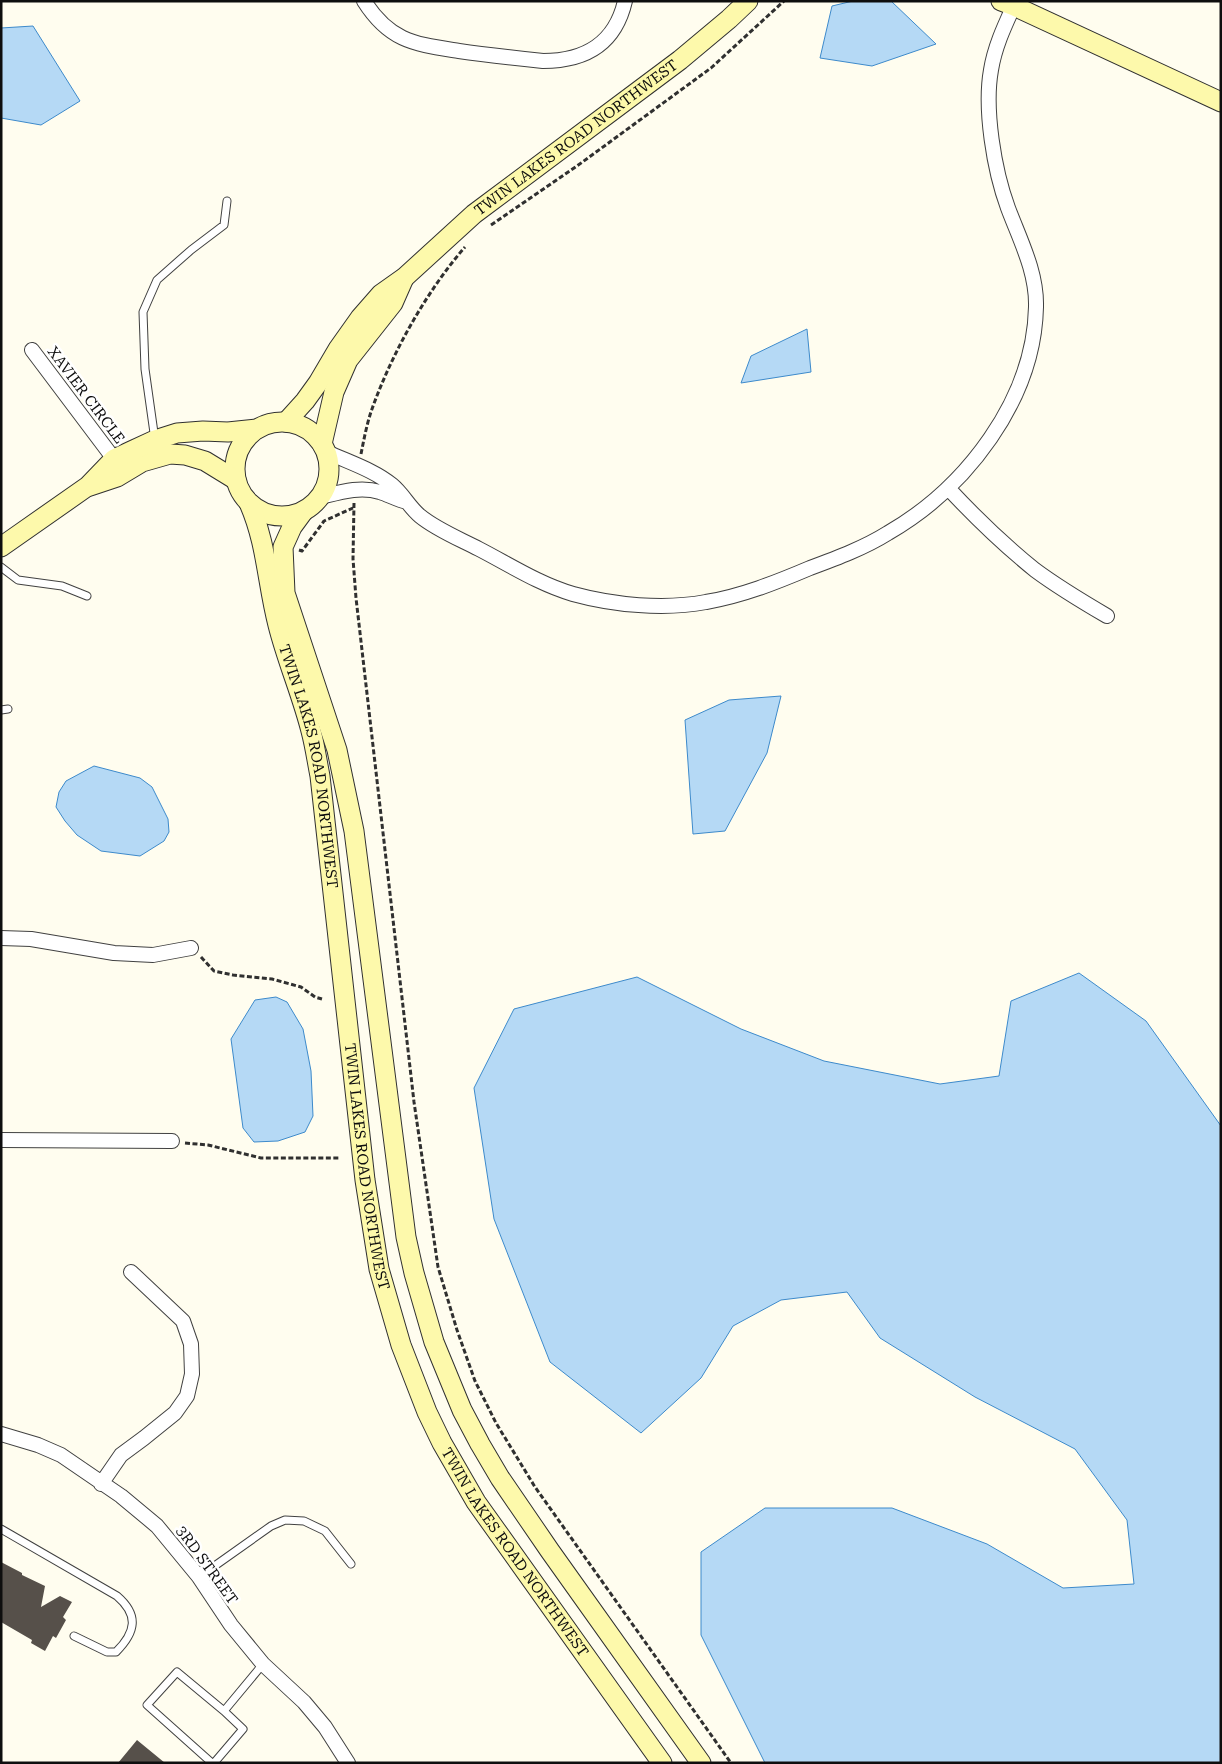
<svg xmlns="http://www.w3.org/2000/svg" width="1222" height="1764" font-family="'Roboto Serif',serif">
  <rect width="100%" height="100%" fill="#fffdef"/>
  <!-- water -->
  <path fill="#b5d9f5" stroke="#3d8acb" d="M 853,1 L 891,1 L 936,44 L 872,66 L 820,58 L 832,6 Z
    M 33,26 L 80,101 L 41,125 L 1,118 L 1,28 Z
    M 807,329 L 811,372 L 741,383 L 751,356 Z
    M 781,696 L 767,753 L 725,831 L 693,834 L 685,720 L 729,700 Z
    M 94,766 L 140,778 L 152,787 L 168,819 L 169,832 L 164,841 L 140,856 L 101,851 L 77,835 L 65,821 L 56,807 L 59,792 L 66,781 Z
    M 1079,973 L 1146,1021 L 1221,1126 L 1221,1763 L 765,1763 L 701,1635 L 701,1552 L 765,1508 L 892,1508 L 987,1544 L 1063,1588 L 1134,1584 L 1127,1520 L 1075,1449 L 975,1397 L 880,1338 L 847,1292 L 781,1300 L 733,1326 L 701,1378 L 641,1433 L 550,1362 L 494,1219 L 474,1088 L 514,1009 L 637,977 L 741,1029 L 824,1061 L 940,1084 L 999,1076 L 1011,1001 Z
    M 276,997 L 287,1002 L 303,1029 L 311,1071 L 313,1116 L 305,1132 L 278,1141 L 254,1142 L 243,1128 L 231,1039 L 255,1000 Z"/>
  <!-- building -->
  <path fill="#56504a" d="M 1,1562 L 22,1573 L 22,1575 L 45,1586 L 41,1607 L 60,1596 L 72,1602 L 63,1617 L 66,1620 L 56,1638 L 53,1636 L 45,1651 L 31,1643 L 32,1640 L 1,1622 Z
    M 137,1740 L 165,1763 L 118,1763 Z"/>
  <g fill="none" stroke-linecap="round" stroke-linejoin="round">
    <defs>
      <path id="lane" d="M 155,440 L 145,369 L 143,312 L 157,280 L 191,250 L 224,225 L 227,201
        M 1,567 L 18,580 L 62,586 L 87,596
        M 1,710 L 8,709
        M 1,1529 L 117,1596 C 139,1615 136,1632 116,1652 L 107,1652 L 74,1636
        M 199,1577 L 271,1526 L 285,1520 L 304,1521 L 325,1531 L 351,1564
        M 212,1763 L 147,1705 L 177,1672 L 224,1711
        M 214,1763 L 243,1729 L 224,1711 L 263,1664"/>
      <path id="street" d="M 364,1 C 390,42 415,44 459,51 C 487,55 515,58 543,61 C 585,61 615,44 625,1
        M 32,350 L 114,459
        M 327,452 C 348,462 374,470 392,485 C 403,494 409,507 420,516 C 437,530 460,539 479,549 C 510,565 539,584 573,594 C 613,605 664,610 706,602 C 742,596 777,582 810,568 C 837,558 864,548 888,533 C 966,488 1034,400 1036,307 C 1037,272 1020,240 1008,208 C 994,170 984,109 991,70 C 995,45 1006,23 1016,1
        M 948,488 C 975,517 1004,545 1035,570 C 1058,587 1083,602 1107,616
        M 321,497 C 341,492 360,486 380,492 C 389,495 398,500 407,502
        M 1,938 L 31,939 L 114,953 L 153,955 L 191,948
        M 1,1140 L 172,1141
        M 1,1434 L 38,1445 L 61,1455 L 121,1496 L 157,1526 L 199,1577 L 231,1625 L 263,1664 L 304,1702 L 325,1727 L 348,1763
        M 101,1484 L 121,1455 L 144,1438 L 175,1413 L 187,1396 L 192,1374 L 191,1344 L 183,1321 L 131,1272"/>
      <g id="secondary">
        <path d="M 1001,1 L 1014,6 L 1221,102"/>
        <circle cx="282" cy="469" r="47"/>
        <path id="s1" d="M 286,422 L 305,401 L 318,383 L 338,349 L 360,318 L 381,294 L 405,277 L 474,214 L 680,60 L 729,19 L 748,1"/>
        <path d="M 322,444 L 334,392 L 348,360 L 393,303 L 404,278"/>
        <path d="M 90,486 L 117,477 L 142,462 L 170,454 L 185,455 L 205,461 L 236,480"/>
        <path id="s2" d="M 249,503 C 267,544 267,583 278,625 C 287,661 302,695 311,731 C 315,746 317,761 320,776 L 365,1180 L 379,1269 L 401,1345 L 427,1412 L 442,1443 L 476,1502 L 662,1763"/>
        <path d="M 303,512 L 292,527 L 283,547 L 285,593 L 337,750 L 354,831 L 406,1237 L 414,1273 L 434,1342 L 462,1410 L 480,1444 L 500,1478 L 550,1551 L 701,1763"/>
        <path d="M 1,547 L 88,486 L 114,459 L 131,451 L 155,440 L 177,433 L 203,431 L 228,432 L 257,429"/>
      </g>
    </defs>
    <!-- lane casing -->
    <use href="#lane" stroke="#414141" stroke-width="9"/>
    <!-- street casing -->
    <use href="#street" stroke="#414141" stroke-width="16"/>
    <!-- secondary casing -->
    <use href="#secondary" stroke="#303030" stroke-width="21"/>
    <!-- path -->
    <path stroke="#303030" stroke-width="3" stroke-dasharray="5 2.5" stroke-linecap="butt" d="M 491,225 L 577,166 L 711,68 L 784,1
      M 361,454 C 364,439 367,423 372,409 C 392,353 426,292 465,247
      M 354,503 L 353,559 L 356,598 L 414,1102 L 438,1267 L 457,1330 L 475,1381 L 496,1423 L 535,1487 L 731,1763
      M 299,550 L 302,551 L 305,547 L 324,521 L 353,508
      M 201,957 L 214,971 L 233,975 L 272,979 L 301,987 L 315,997 L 322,999
      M 185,1143 L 208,1145 L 261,1158 L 339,1158"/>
    <!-- lane -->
    <use href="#lane" stroke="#fff" stroke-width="7"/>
    <!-- street -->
    <use href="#street" stroke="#fff" stroke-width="14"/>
    <!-- secondary -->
    <use href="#secondary" stroke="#fdf9ab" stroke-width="19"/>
  </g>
  <g text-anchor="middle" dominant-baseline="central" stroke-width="5" stroke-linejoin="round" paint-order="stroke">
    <!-- street labels -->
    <g font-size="15" fill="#0e0e0e" stroke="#fff">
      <text stroke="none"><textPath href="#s1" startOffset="410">TWIN LAKES ROAD NORTHWEST</textPath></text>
      <text transform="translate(86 395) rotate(53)">XAVIER CIRCLE</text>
      <text stroke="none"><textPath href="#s2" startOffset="271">TWIN LAKES ROAD NORTHWEST</textPath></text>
      <text stroke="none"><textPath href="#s2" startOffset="676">TWIN LAKES ROAD NORTHWEST</textPath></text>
      <text stroke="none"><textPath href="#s2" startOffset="1096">TWIN LAKES ROAD NORTHWEST</textPath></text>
      <text transform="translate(207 1565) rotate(54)">3RD STREET</text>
    </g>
  </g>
  <!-- border -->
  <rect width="1222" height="1764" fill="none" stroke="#0e0e0e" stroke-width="5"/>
</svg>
